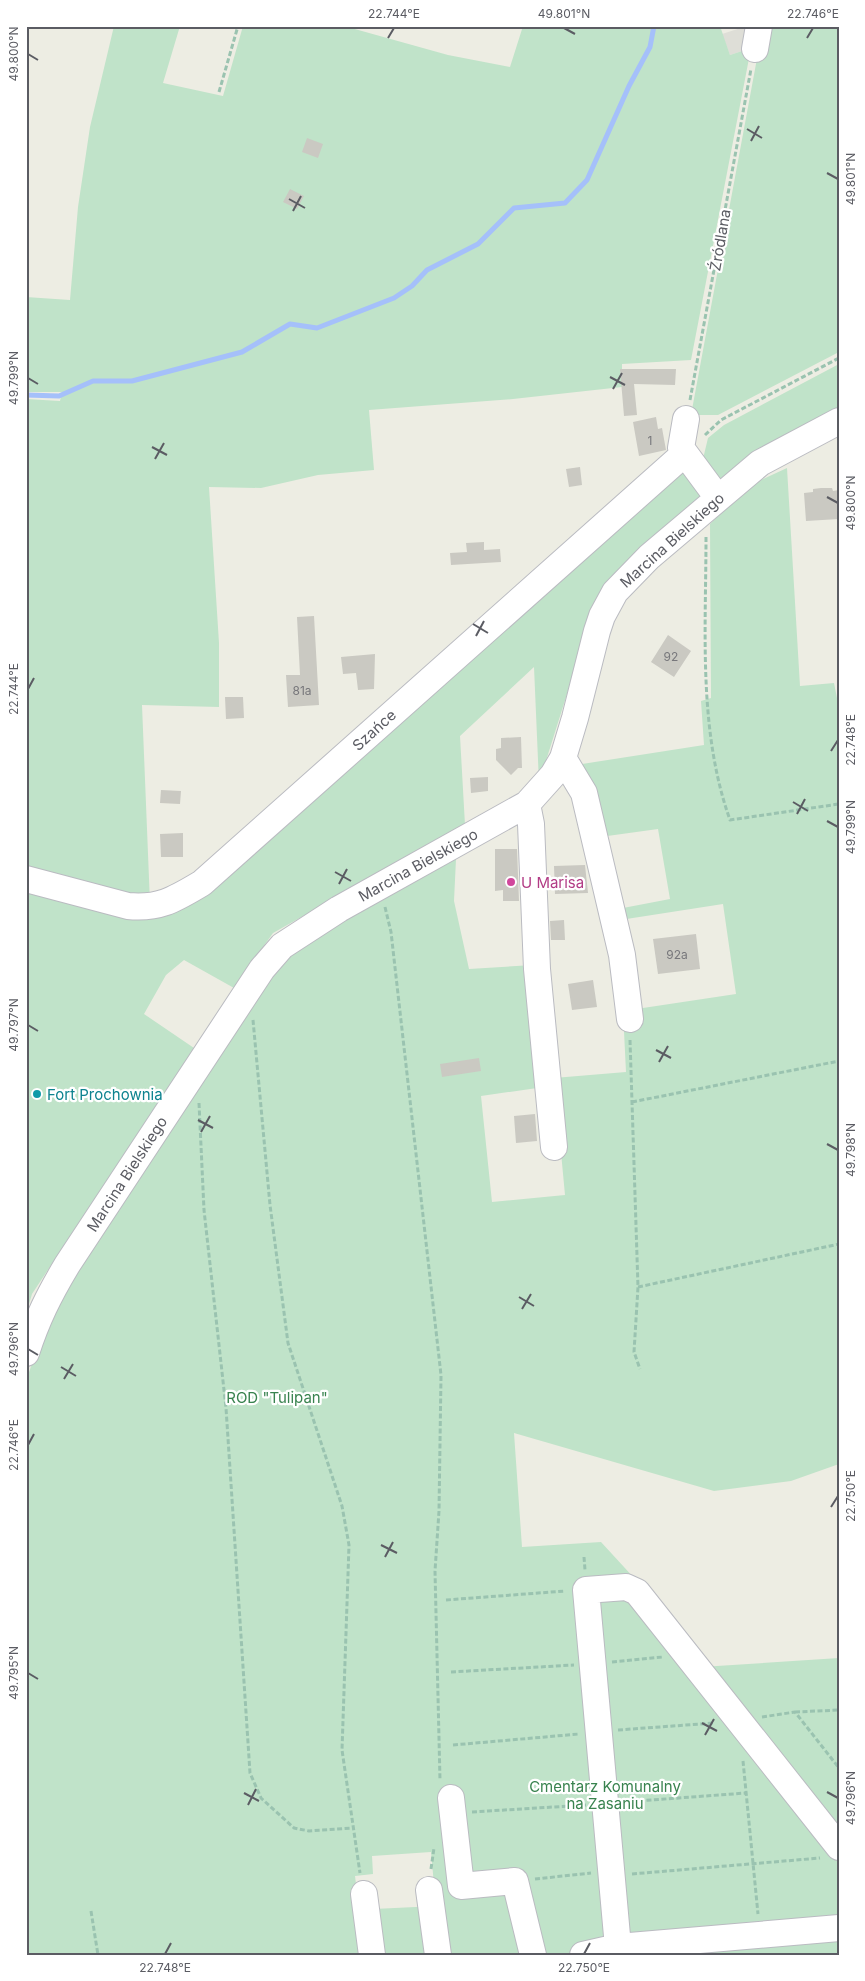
<svg xmlns="http://www.w3.org/2000/svg" width="865" height="1981" font-family="Inter,sans-serif">
  <rect width="100%" height="100%" fill="#edede3"/>
  <!-- industrial -->
  <path fill="#deded7" d="M 747,26 L 751,48 L 730,55 L 722,34 Z"/>
  <!-- green -->
  <path fill="#c0e3c9" d="M 114,26 L 180,26 L 163,83 L 223,96 L 243,26 L 344,26 L 448,55 L 510,67 L 523,26 L 720,26 L 730,55 L 751,48 L 691,360 L 622,364 L 622,387 L 513,399 L 369,410 L 374,470 L 318,475 L 261,488 L 209,487 L 219,643 L 219,707 L 142,705 L 150,903 L 26,874 L 26,399 L 60,401 L 62,392 L 26,392 L 26,297 L 70,300 L 78,207 L 90,127 Z
    M 763,26 L 839,26 L 839,352 L 718,415 L 691,415 Z
    M 839,364 L 839,410 L 741,461 L 719,483 L 702,463 L 708,438 L 724,425 Z
    M 678,468 L 706,496 L 589,624 L 539,783 L 534,667 L 460,736 L 465,825 L 273,933 L 234,988 L 184,960 L 166,975 L 144,1014 L 194,1048 L 32,1294 L 26,1314 L 26,1263 L 29,1263 L 26,1244 L 26,887 L 143,916 Z
    M 787,468 L 800,686 L 834,683 L 839,708 L 839,1464 L 791,1481 L 714,1491 L 514,1433 L 522,1547 L 601,1542 L 658,1604 L 701,1667 L 839,1658 L 839,1955 L 379,1955 L 374,1909 L 436,1906 L 431,1852 L 372,1856 L 373,1874 L 355,1876 L 365,1955 L 26,1955 L 26,1381 L 48,1317 L 224,1035 L 301,942 L 456,859 L 454,901 L 469,969 L 533,965 L 544,1087 L 481,1096 L 492,1202 L 565,1195 L 554,1078 L 626,1072 L 623,1011 L 736,994 L 723,904 L 620,920 L 623,908 L 670,899 L 658,829 L 600,837 L 582,764 L 704,745 L 701,701 L 711,698 L 710,524 L 750,485 Z"/>
  <g fill="none" stroke-linecap="round" stroke-linejoin="round">
    <!-- stream -->
    <path stroke="#a5c0fa" stroke-width="5" d="M 26,395 L 59,396 L 93,381 L 132,381 L 242,352 L 290,324 L 317,328 L 394,298 L 412,286 L 427,270 L 478,244 L 514,208 L 565,203 L 587,180 L 629,86 L 650,47 L 654,26"/>
  </g>
  <!-- building -->
  <path fill="#cac9c2" d="M 307,138 L 323,144 L 318,158 L 302,152 Z
    M 290,189 L 304,196 L 297,209 L 283,202 Z
    M 620,369 L 676,369 L 675,385 L 634,384 L 637,415 L 624,416 Z
    M 656,417 L 658,429 L 662,428 L 666,450 L 639,456 L 633,422 Z
    M 580,467 L 582,485 L 569,487 L 566,469 Z
    M 821,488 L 832,488 L 833,491 L 839,490 L 839,519 L 806,521 L 804,493 L 813,492 L 813,489 Z
    M 484,542 L 484,550 L 500,549 L 501,562 L 451,565 L 450,553 L 467,552 L 466,543 Z
    M 314,616 L 319,705 L 288,707 L 286,675 L 300,675 L 297,617 Z
    M 668,635 L 691,651 L 674,677 L 651,662 Z
    M 375,654 L 374,689 L 358,690 L 356,673 L 343,674 L 341,657 Z
    M 225,697 L 243,697 L 244,718 L 226,719 Z
    M 521,737 L 522,768 L 518,768 L 511,775 L 496,760 L 496,749 L 501,748 L 501,738 Z
    M 488,777 L 488,791 L 471,793 L 470,778 Z
    M 161,790 L 181,791 L 180,804 L 160,803 Z
    M 183,833 L 183,857 L 161,857 L 160,834 Z
    M 495,849 L 517,849 L 519,901 L 503,901 L 503,890 L 495,891 Z
    M 585,865 L 588,893 L 555,894 L 554,866 Z
    M 564,920 L 565,940 L 551,940 L 550,921 Z
    M 696,934 L 700,969 L 658,974 L 653,939 Z
    M 593,980 L 597,1007 L 572,1010 L 568,984 Z
    M 479,1058 L 481,1071 L 442,1077 L 440,1064 Z
    M 535,1114 L 537,1141 L 516,1143 L 514,1116 Z"/>
  <g fill="none" stroke-linecap="round" stroke-linejoin="round">
    <defs>
      <path id="minor" d="M 755,49 L 759,26
        M 686,419 L 681,448 L 718,498
        M 563,758 L 584,793 L 622,955 L 630,1019
        M 527,804 L 531,824 L 537,969 L 554,1147
        M 26,879 L 128,906 C 160,909 175,899 202,883 L 684,454
        M 26,1353 C 37,1319 49,1295 67,1265 L 262,969 L 282,946 L 339,909 L 527,804 L 553,775 L 563,758 L 575,718 L 597,631 L 602,616 L 615,592 L 649,557 L 760,463 L 839,421
        M 451,1798 L 461,1886 L 515,1881 L 533,1955
        M 429,1890 L 438,1955
        M 364,1894 L 372,1955
        M 618,1947 L 586,1590 L 626,1587 L 637,1592 L 839,1847
        M 583,1955 L 618,1947 L 839,1928"/>
    </defs>
    <!-- minor casing -->
    <use href="#minor" stroke="#babbc1" stroke-width="28"/>
    <!-- path -->
    <path stroke="#9ac3b0" stroke-width="3" stroke-dasharray="5 2.5" stroke-linecap="butt" d="M 219,92 L 238,26
      M 690,400 L 751,69
      M 705,435 L 721,420 L 839,358
      M 706,537 C 706,631 698,730 730,820 L 839,804
      M 385,907 L 391,932 L 441,1375 L 439,1511 L 435,1571 L 440,1780
      M 253,1020 L 270,1205 L 288,1343 L 342,1506 L 349,1545 L 342,1750 L 360,1873
      M 630,1040 L 638,1287 L 634,1352 L 640,1369
      M 632,1102 L 839,1061
      M 199,1103 L 204,1210 L 226,1408 L 250,1773 L 261,1798 L 294,1828 L 309,1831 L 353,1828
      M 638,1287 L 839,1244
      M 584,1557 L 585,1570
      M 446,1600 L 565,1591
      M 612,1662 L 663,1657
      M 451,1672 L 574,1665
      M 795,1712 L 839,1710
      M 762,1717 L 795,1712 L 839,1768
      M 618,1730 L 714,1723
      M 453,1745 L 579,1734
      M 743,1761 L 758,1914
      M 624,1802 L 746,1793
      M 472,1812 L 586,1805
      M 431,1869 L 434,1848
      M 632,1874 L 820,1858
      M 535,1879 L 591,1873
      M 91,1911 L 98,1955"/>
    <!-- minor -->
    <use href="#minor" stroke="#fff" stroke-width="26"/>
  </g>
  <!-- ticks -->
  <path fill="none" stroke="#5b5c63" stroke-width="2" d="M 564,28 L 575,34M 388,38 L 394,28M 807,38 L 813,28M 28,54 L 38,60M 747,129 L 762,138M 751,141 L 759,126M 827,173 L 838,179M 289,199 L 305,208M 293,211 L 301,196M 610,377 L 625,385M 28,378 L 38,384M 613,389 L 622,373M 152,447 L 167,455M 155,459 L 164,443M 827,497 L 838,503M 473,624 L 488,633M 476,636 L 484,621M 28,689 L 34,678M 831,751 L 838,740M 793,802 L 808,811M 797,814 L 805,799M 827,821 L 838,827M 335,872 L 351,881M 339,884 L 347,869M 28,1025 L 38,1031M 656,1050 L 671,1058M 659,1062 L 668,1046M 198,1120 L 213,1128M 201,1132 L 210,1116M 827,1144 L 838,1150M 519,1297 L 534,1306M 522,1309 L 531,1294M 28,1349 L 38,1355M 61,1367 L 76,1376M 64,1379 L 73,1364M 28,1445 L 34,1434M 831,1507 L 838,1496M 381,1545 L 397,1553M 385,1557 L 393,1542M 28,1673 L 38,1679M 702,1723 L 717,1731M 705,1735 L 714,1719M 827,1792 L 838,1798M 244,1793 L 259,1801M 248,1805 L 256,1789M 165,1954 L 171,1943M 584,1954 L 590,1943"/>
  <!-- markers -->
  <circle fill="#d1479c" stroke="#fff" stroke-width="2" cx="511" cy="882" r="5"/>
  <circle fill="#0f9aa8" stroke="#fff" stroke-width="2" cx="37" cy="1094" r="5"/>
  <g text-anchor="middle" dominant-baseline="central" stroke-width="4.5" stroke-linejoin="round" paint-order="stroke">
    <!-- number labels -->
    <g font-size="12" fill="#77777b">
      <text x="650" y="440">1</text>
      <text x="671" y="656">92</text>
      <text x="302" y="690">81a</text>
      <text x="677" y="954">92a</text>
    </g>
    <!-- street labels -->
    <g font-size="15" fill="#5b5c63" stroke="#fff">
      <text transform="translate(720 240) rotate(-80)">Źródlana</text>
      <text transform="translate(672 540) rotate(-42)">Marcina Bielskiego</text>
      <text transform="translate(374 730) rotate(-42)">Szańce</text>
      <text transform="translate(418 865) rotate(-29)">Marcina Bielskiego</text>
      <text transform="translate(127 1174) rotate(-57)">Marcina Bielskiego</text>
    </g>
    <!-- hotel labels -->
    <g font-size="15" fill="#b23c85" stroke="#fff" text-anchor="start">
      <text x="521" y="882">U Marisa</text>
    </g>
    <!-- culture labels -->
    <g font-size="15" fill="#0d838f" stroke="#fff" text-anchor="start">
      <text x="47" y="1094">Fort Prochownia</text>
    </g>
    <!-- park labels -->
    <g font-size="15" fill="#39834f" stroke="#fff">
      <text x="277" y="1397">ROD "Tulipan"</text>
      <text x="605" y="1786">Cmentarz Komunalny<tspan x="605" dy="17">na Zasaniu</tspan></text>
    </g>
  </g>
  <!-- border -->
  <rect width="865" height="1981" fill="none" stroke="#ffffff" stroke-width="55"/>
  <rect x="28" y="28" width="810" height="1926" fill="none" stroke="#5b5c63" stroke-width="2"/>
  <g font-size="12" text-anchor="middle" fill="#5b5c63">
    <text x="394" y="18">22.744°E</text>
    <text x="564" y="18">49.801°N</text>
    <text x="813" y="18">22.746°E</text>
    <text transform="translate(14 54) rotate(-90)" y="4">49.800°N</text>
    <text transform="translate(851 179) rotate(-90)" y="4">49.801°N</text>
    <text transform="translate(14 378) rotate(-90)" y="4">49.799°N</text>
    <text transform="translate(851 503) rotate(-90)" y="4">49.800°N</text>
    <text transform="translate(14 689) rotate(-90)" y="4">22.744°E</text>
    <text transform="translate(851 740) rotate(-90)" y="4">22.748°E</text>
    <text transform="translate(851 827) rotate(-90)" y="4">49.799°N</text>
    <text transform="translate(14 1025) rotate(-90)" y="4">49.797°N</text>
    <text transform="translate(851 1150) rotate(-90)" y="4">49.798°N</text>
    <text transform="translate(14 1349) rotate(-90)" y="4">49.796°N</text>
    <text transform="translate(14 1445) rotate(-90)" y="4">22.746°E</text>
    <text transform="translate(851 1496) rotate(-90)" y="4">22.750°E</text>
    <text transform="translate(14 1673) rotate(-90)" y="4">49.795°N</text>
    <text transform="translate(851 1798) rotate(-90)" y="4">49.796°N</text>
    <text x="165" y="1972">22.748°E</text>
    <text x="584" y="1972">22.750°E</text>
  </g>
</svg>
